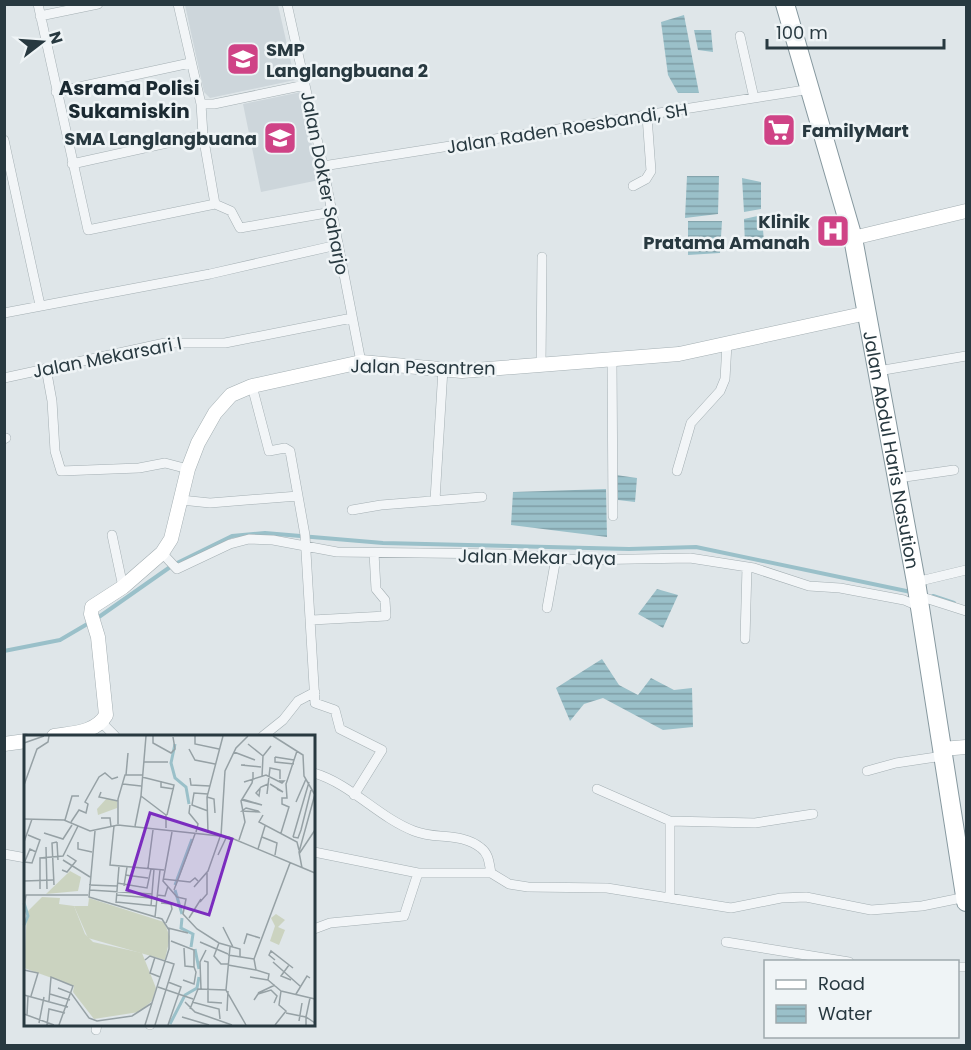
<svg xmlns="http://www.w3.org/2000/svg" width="971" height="1050" font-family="Poppins,sans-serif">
  <defs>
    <pattern id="water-rules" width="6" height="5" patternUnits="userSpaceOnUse" patternTransform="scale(1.5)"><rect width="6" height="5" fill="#9ac0c9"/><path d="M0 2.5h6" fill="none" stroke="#7e9da5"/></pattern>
  </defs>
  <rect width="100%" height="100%" fill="#dfe6e9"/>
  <!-- built -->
  <path fill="#cdd6db" d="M 185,5 L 278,5 L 295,80 L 210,98 L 204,92 Z
    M 301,92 L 319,180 L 261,192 L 243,104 Z"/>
  <!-- water -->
  <path fill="url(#water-rules)" d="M 684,15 L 699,93 L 678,93 L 668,75 L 661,22 Z
    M 694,30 L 711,30 L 713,52 L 698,50 Z
    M 687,176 L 719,176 L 718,214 L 685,218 Z
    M 742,178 L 761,182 L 761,209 L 744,212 Z
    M 762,215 L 764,243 L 745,245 L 744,219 Z
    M 688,221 L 722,221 L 720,253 L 688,255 Z
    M 616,475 L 637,478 L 635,502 L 618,500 Z
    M 606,489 L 607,537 L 511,525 L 513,492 Z
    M 657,589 L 678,595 L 663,628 L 638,614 Z
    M 602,659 L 619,685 L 638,695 L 651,678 L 674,690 L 692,688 L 693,727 L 663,730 L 603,698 L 584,704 L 570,721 L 556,688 Z"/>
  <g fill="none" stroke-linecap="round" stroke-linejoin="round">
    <!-- stream -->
    <path stroke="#9ac0c9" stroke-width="4" d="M 933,596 L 954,603
      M 96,619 L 173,565 L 232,536 L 265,533 L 383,543 L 629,549 L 696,547 L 911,592
      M 4,651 L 60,640 L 89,623"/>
    <defs>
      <path id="street" d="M 38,4 L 88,230 L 215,204 L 231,211 L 240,228 L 332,212
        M 178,4 L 201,104 L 203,135 L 215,204
        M 287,4 L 323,166 L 361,362
        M 40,16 L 98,4
        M 740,36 L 754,98
        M 56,92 L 190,63
        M 201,104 L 214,104 L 305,85
        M 4,140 L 40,305
        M 72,164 L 203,135
        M 323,166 L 811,89
        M 633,186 L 646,179 L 651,171 L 647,116
        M 4,313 L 210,274 L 337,245
        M 612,360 L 613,516
        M 541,365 L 542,257
        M 46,368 L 52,401 L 55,451 L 61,471 L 139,468 L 165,463 L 188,469
        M 878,371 L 966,356
        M 4,378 L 165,343 L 225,343 L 352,318
        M 252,386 L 269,451 L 285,448 L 290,451 L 305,535 L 315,703 L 335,710 L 340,729 L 382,750 L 354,795
        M 4,439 L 6,438
        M 677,471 L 691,423 L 720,391 L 725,379 L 727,344
        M 898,478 L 954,470
        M 181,500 L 210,503 L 298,496
        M 435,500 L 443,369
        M 352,510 L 381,505 L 482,497
        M 112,535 L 123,587
        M 162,553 L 177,569 L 230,544 L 249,539 L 273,540 L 337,552 L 506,554 L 580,560 L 690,558 L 754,568 L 809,586 L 840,588 L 904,600 L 920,607
        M 916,582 L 966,570
        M 919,596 L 966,611
        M 547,608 L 556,558
        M 312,620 L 386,616 L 385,600 L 376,589 L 374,553
        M 745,639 L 747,567
        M 102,723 L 115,736
        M 263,736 L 283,720 L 298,701 L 315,692
        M 867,771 L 896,763 L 943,756
        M 314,773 C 351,784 378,817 414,831 C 436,840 462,832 481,848 C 489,854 489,863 491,873 L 509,884 L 528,887 L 607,888 L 731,908 L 781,898 L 806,897 L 871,910 L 922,906 L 966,897
        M 597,789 L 670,821 L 670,898
        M 670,821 L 755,823 L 813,814
        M 314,852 L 418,873
        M 4,854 L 26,858
        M 314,929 L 330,923 L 404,916 L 418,873 L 491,873
        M 726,942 L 849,962
        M 958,967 L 966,967
        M 150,1025 L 150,1024
        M 96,1030 L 97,1024"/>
      <path id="secondary" d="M 853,238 L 966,211
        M 54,736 C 72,733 96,733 106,715 L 98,637 L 91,614 L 92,607 L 123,587 L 162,553 L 171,539 L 188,469 L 198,443 L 215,413 L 231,395 L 252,386 L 361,362 L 462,371 L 679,354 L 867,313
        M 4,744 L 26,741
        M 942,749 L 966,747"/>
      <g id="highway">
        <path id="s1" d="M 785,4 L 853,238 L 916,582 L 966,902"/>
      </g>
    </defs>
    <!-- street casing -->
    <use href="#street" stroke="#a4afb3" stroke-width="10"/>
    <!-- secondary casing -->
    <use href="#secondary" stroke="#a4afb3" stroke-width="15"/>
    <!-- highway casing -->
    <use href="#highway" stroke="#86989f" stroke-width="20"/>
    <!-- street -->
    <use href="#street" stroke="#f2f5f7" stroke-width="9"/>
    <!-- secondary -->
    <use href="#secondary" stroke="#fff" stroke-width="14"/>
    <!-- highway -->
    <use href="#highway" stroke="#fff" stroke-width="18"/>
  </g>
  <!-- icons -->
  <defs>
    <symbol id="school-square" viewBox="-11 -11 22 22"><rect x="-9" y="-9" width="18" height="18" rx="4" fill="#cf4386" stroke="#eff4f6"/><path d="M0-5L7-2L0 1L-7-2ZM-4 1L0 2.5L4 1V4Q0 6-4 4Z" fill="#fff"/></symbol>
    <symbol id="supermarket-square" viewBox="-11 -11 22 22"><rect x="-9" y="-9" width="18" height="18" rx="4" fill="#cf4386" stroke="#eff4f6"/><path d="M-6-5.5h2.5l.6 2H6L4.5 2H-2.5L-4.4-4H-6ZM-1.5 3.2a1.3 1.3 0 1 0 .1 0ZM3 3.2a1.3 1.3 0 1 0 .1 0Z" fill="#fff"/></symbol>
    <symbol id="hospital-square" viewBox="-11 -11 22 22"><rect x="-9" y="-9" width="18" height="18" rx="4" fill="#cf4386" stroke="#eff4f6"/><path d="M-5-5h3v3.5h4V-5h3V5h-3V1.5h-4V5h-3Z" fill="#fff"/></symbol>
  </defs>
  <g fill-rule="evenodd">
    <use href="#school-square" x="224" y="40" width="38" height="38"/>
    <use href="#supermarket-square" x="760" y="111" width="38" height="38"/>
    <use href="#school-square" x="261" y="119" width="38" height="38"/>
    <use href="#hospital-square" x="814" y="212" width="38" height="38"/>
  </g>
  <g text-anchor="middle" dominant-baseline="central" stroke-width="5" stroke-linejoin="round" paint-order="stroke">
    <!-- poi labels -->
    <g font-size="18" font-weight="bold" fill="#283940" stroke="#eff4f6" text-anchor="start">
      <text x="266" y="49">SMP<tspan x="266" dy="21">Langlangbuana 2</tspan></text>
      <text x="802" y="130">FamilyMart</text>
      <text x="257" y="138" text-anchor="end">SMA Langlangbuana</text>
      <text x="810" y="221" text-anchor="end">Klinik<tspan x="810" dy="21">Pratama Amanah</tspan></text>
    </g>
    <!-- street labels -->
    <g font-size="18" fill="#283940" stroke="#eff4f6">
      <text transform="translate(567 128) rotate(-9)">Jalan Raden Roesbandi, SH</text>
      <text transform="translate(325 183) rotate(79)">Jalan Dokter Saharjo</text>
      <text transform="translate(107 357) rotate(-11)">Jalan Mekarsari I</text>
      <text transform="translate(423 367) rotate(1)">Jalan Pesantren</text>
      <text stroke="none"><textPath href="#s1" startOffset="459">Jalan Abdul Haris Nasution</textPath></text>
      <text transform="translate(537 557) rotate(1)">Jalan Mekar Jaya</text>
    </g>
    <!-- neighbourhood labels -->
    <g font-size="20" font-weight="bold" fill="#1a2931" stroke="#eff4f6">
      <text x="129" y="88">Asrama Polisi<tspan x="129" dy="23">Sukamiskin</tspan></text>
    </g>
  </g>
  <!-- overview -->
  <g transform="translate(24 735)">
    <rect width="291" height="291" fill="#dfe6e9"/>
    <path d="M 46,136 L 57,142 L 54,156 L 22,159 Z" fill="#cbd3c0"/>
    <path d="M 83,63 L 93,66 L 93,73 L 74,80 L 73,74 Z" fill="#cbd3c0"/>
    <path d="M 18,162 L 36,163 L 35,169 L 50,171 L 61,199 L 69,207 L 118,218 L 132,253 L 128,266 L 115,277 L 70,284 L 49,257 L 50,251 L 0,233 L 3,177 Z" fill="#cbd3c0"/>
    <path d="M 65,163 L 140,187 L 146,202 L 141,225 L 64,203 L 50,171 L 64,171 ZM 252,179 L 261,185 L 254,192 L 261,195 L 255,210 L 246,206 L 251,191 L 247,183 Z" fill="#cbd3c0"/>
    <path fill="none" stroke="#9ac0c9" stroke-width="3" d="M 151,9 L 147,28 L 151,43 L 162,52 L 165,69M 151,150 L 168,104M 151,155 L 158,179M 158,183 L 157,193 L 169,199 L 167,212M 0,190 L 4,181 L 0,168M 171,214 L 175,234M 146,289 L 161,260 L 173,253 L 175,242"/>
    <path fill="none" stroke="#96a1a5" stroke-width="1.5" d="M 122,1 L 117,61 L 142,80 L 142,93M 129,1 L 129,8 L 147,18 L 151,14 L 149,2M 171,1 L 171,9 L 195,14M 249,1 L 279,20 L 280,41 L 291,60M 0,8 L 20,1M 224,9 L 239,21M 165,14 L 171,25 L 191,29M 210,17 L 231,25M 251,22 L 251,27 L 270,29M 251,22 L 270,25M 120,27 L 144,27M 221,30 L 217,30 L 237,32M 102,40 L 104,18M 118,42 L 150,50 L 143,80M 238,42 L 239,21 L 247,11M 166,43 L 167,50 L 186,51M 137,46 L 137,52 L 150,54M 220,47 L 242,40 L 258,48 L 260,46 L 255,46M 99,49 L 117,51M 246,49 L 259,57 L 253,54M 0,50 L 13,14 L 24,7 L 25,1M 236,54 L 235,61 L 232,58 L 237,52 L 244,49M 77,57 L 75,62 L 94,66M 243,59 L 246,33 L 256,35 L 256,44M 183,62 L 190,64 L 191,78M 218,65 L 238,70 L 218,64M 272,67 L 282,44M 166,70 L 165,78 L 174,89 L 172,97M 222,73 L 234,76 L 235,77 L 218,76 ZM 184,76 L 168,70 L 170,58 L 184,59M 239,80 L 235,87 L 273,107 L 275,115M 77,83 L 86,83 L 87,92M 0,84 L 40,85 L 66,96 L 94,90 L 205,102 L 291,138M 41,85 L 48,61 L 55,61M 47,87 L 55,75 L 62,78 L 64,69 L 61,67 L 75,42 L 81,38 L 88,44 L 94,42M 94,89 L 94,64 L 101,40 L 118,40M 90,91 L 86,130 L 140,135M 111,91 L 117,61M 71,96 L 65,162 L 138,184 L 145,195 L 145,214 L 121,290M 148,97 L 139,146 L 153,162 L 162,164 L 159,179 L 173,194 L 195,208 L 216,214 L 216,222M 20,98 L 39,104 L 48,90M 184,98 L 183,62 L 199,1M 257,98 L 265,72 L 258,69 L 258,63 L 263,63 L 262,49 L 273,16M 197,101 L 201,36 L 212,13 L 224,1M 238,102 L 253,108 L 251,120M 269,102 L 285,47M 269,102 L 274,103 L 277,95 L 287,55M 215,105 L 221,87 L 217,66 L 228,48 L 229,43 L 229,37 L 229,44M 0,107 L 8,84M 33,107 L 34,125M 54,107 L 54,114 L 68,117M 22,112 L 23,154M 234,114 L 241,91M 275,119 L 291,95M 194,120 L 202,103M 39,125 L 66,142M 1,126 L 6,114 L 12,117M 0,127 L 8,128 L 16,105 L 4,100M 124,133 L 129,95M 278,133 L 275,117 L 291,59M 38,135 L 43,137 L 52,126 L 43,120M 101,140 L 124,143M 139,144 L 166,147 L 171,143 L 174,146M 0,146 L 29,145M 93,148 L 123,153 L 127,134M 30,150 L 28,108 L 33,107M 65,150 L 93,151M 100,151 L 103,132M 170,152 L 184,136 L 196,102M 16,154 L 16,123 L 39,121 L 54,91M 66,155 L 128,159M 150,155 L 171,99M 93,160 L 127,163M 133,160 L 141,161 L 144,151M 92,167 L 132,171M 176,167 L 183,159 L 183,137M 92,168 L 95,131M 137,168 L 147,169 L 148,174 L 142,188M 0,171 L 2,160 L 64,160M 127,171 L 130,134M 131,182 L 136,135M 165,183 L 177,164M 199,192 L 209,212M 144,193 L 164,198M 147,206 L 170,215 L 170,232M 176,207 L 204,219M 195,208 L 190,221 L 197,229 L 204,229M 220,209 L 223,199 L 236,203M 206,212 L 202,255 L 222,290M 204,220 L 230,224M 131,222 L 126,238 L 136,242M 121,225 L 126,221 L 150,229 L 131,290M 251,225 L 245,220 L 247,216 L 269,233M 180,226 L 184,227 L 184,267 L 198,268M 249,227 L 276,251M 204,230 L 232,235M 265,230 L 257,241 L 267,245M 0,235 L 14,238 L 7,261M 226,242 L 244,245M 159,245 L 170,249 L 172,237 L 170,232 L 161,231 L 160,213M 134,252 L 169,264M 34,253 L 47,258 L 65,283M 177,254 L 176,227 L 182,215M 257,256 L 244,245 L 245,239 L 232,235 L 230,224 L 266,128M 257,256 L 291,264M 234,258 L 251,250M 26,259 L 46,265M 272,259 L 283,241 L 286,243M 0,260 L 44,272M 230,265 L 234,259 L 247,255 L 253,261 L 250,268M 25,266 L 27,242 L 49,251 L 35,290M 161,267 L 171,277 L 208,290M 168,267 L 195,274 L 196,284M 166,274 L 174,254 L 202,255M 203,276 L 204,256M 262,278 L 282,282 L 286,263M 0,279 L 30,290M 3,280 L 4,261M 158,282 L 185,290M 65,283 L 73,286 L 108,281 L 128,268M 275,286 L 278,268M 15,288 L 20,262M 23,290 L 25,274 L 41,278M 144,290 L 157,252 L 144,247M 251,290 L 262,276 L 255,270 L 257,256M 282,290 L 282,282 L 291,288"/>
    <path fill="#7b2cbf" fill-opacity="0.15" stroke="#7b2cbf" stroke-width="3" d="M 126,78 L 208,104 L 185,180 L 103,155 Z"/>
    <rect width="291" height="291" fill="none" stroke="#283940" stroke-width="3"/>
  </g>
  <!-- border -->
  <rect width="971" height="1050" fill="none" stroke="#283940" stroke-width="12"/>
  <!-- legend -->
  <rect x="764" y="960" width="195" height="78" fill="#eff4f6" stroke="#9fa9ad" stroke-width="1.5"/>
  <rect x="776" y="980" width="30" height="9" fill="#ffffff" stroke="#9fa9ad" stroke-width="1.5"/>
  <text x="818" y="990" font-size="18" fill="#283940">Road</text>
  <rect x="776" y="1005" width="30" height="18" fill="url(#water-rules)" stroke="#9fa9ad" stroke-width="1.5"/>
  <text x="818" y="1020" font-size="18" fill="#283940">Water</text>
  <!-- north arrow -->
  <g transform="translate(42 42) rotate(73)" stroke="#eff4f6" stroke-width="4.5" paint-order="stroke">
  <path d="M0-4.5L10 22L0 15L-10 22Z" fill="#283940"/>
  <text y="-9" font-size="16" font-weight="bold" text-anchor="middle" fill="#283940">N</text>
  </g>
  <!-- scale -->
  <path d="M767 39v9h177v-9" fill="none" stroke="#283940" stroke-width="3"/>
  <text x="776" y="39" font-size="18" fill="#283940" stroke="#eff4f6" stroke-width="4.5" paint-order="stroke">100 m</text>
</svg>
